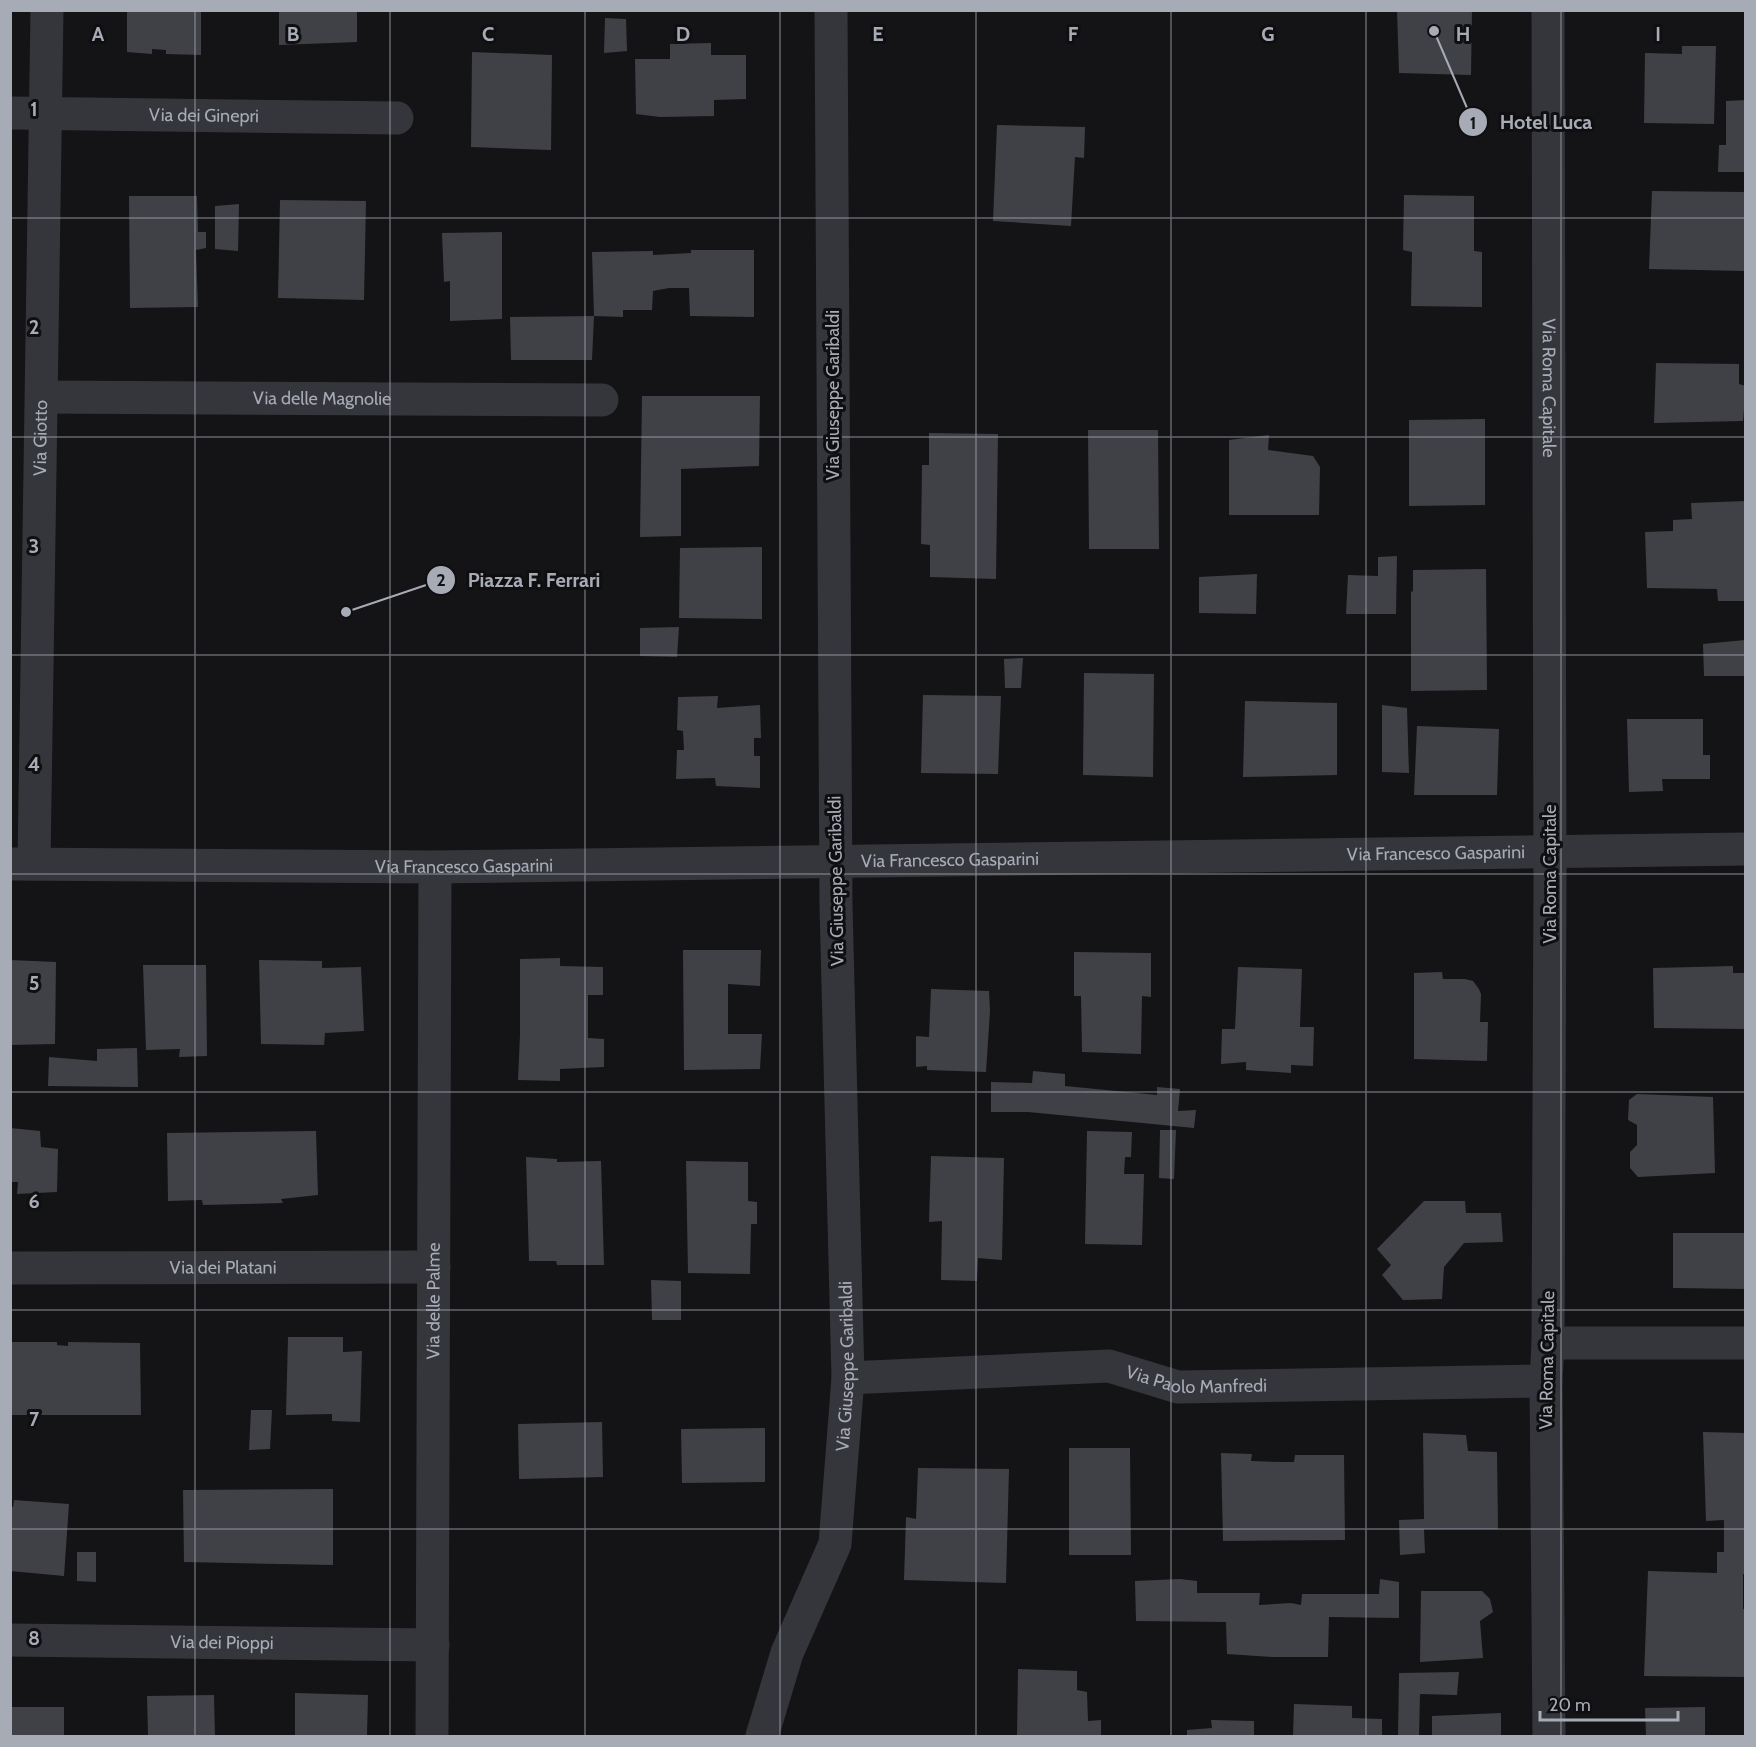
<svg xmlns="http://www.w3.org/2000/svg" width="1756" height="1747" font-family="Cabin,sans-serif">
  <rect width="100%" height="100%" fill="#141416"/>
  <!-- building -->
  <path fill="#404146" d="M 127,10 L 201,10 L 201,55 L 166,54 L 166,50 L 152,49 L 152,54 L 127,52 Z
    M 279,10 L 357,10 L 357,42 L 279,45 Z
    M 1397,10 L 1472,10 L 1471,75 L 1399,73 Z
    M 605,18 L 626,19 L 627,51 L 604,53 Z
    M 711,43 L 711,55 L 746,55 L 746,99 L 714,100 L 714,116 L 660,117 L 636,114 L 635,59 L 670,59 L 670,44 Z
    M 1682,46 L 1716,46 L 1714,124 L 1644,123 L 1645,53 L 1682,54 Z
    M 472,52 L 552,55 L 551,150 L 471,147 Z
    M 1746,100 L 1746,172 L 1718,172 L 1719,145 L 1726,145 L 1726,101 Z
    M 997,125 L 1085,127 L 1084,158 L 1075,157 L 1071,226 L 993,221 Z
    M 1652,191 L 1746,192 L 1746,271 L 1649,269 Z
    M 1404,195 L 1474,196 L 1474,251 L 1482,252 L 1482,307 L 1411,306 L 1412,252 L 1403,250 Z
    M 129,196 L 197,196 L 198,232 L 206,232 L 206,248 L 196,250 L 198,307 L 130,308 Z
    M 280,200 L 366,201 L 364,300 L 278,298 Z
    M 239,204 L 238,251 L 215,249 L 215,206 Z
    M 502,232 L 502,319 L 450,321 L 450,281 L 444,282 L 442,233 Z
    M 691,250 L 754,250 L 754,317 L 690,316 L 689,288 L 669,288 L 653,291 L 652,310 L 623,310 L 623,317 L 594,316 L 592,252 L 653,251 L 653,255 L 691,253 Z
    M 594,316 L 592,360 L 511,360 L 510,317 Z
    M 1656,363 L 1739,364 L 1739,384 L 1746,386 L 1743,421 L 1654,423 Z
    M 642,396 L 760,396 L 759,466 L 681,469 L 681,536 L 640,537 Z
    M 1485,419 L 1485,505 L 1409,506 L 1409,420 Z
    M 1088,430 L 1158,430 L 1159,549 L 1089,549 Z
    M 929,433 L 998,434 L 996,579 L 930,577 L 930,545 L 921,544 L 922,465 L 929,465 Z
    M 1269,435 L 1268,450 L 1313,456 L 1320,467 L 1319,515 L 1229,515 L 1229,440 Z
    M 1746,501 L 1746,601 L 1718,601 L 1717,589 L 1647,588 L 1645,532 L 1673,531 L 1673,520 L 1692,519 L 1691,503 Z
    M 762,547 L 762,619 L 679,618 L 680,548 Z
    M 1397,556 L 1396,614 L 1346,614 L 1348,575 L 1378,576 L 1378,557 Z
    M 1486,569 L 1487,690 L 1411,691 L 1411,591 L 1413,592 L 1413,570 Z
    M 1257,574 L 1256,614 L 1199,613 L 1199,577 Z
    M 679,627 L 677,657 L 640,656 L 640,628 Z
    M 1745,640 L 1745,676 L 1704,676 L 1703,644 Z
    M 1023,658 L 1021,688 L 1005,688 L 1004,659 Z
    M 1084,673 L 1154,674 L 1153,777 L 1083,775 Z
    M 923,695 L 1001,696 L 998,774 L 921,773 Z
    M 718,696 L 717,708 L 760,705 L 761,738 L 754,738 L 754,756 L 760,756 L 760,788 L 716,786 L 715,778 L 676,779 L 677,750 L 684,750 L 683,731 L 677,730 L 678,697 Z
    M 1245,701 L 1337,703 L 1337,775 L 1243,777 Z
    M 1382,705 L 1407,708 L 1409,773 L 1382,772 Z
    M 1627,719 L 1703,719 L 1703,755 L 1710,755 L 1710,779 L 1662,779 L 1663,791 L 1629,792 Z
    M 1417,726 L 1499,729 L 1497,795 L 1414,795 Z
    M 683,950 L 761,950 L 760,986 L 728,984 L 728,1034 L 762,1034 L 760,1069 L 684,1070 Z
    M 1074,952 L 1151,953 L 1151,997 L 1142,996 L 1141,1054 L 1082,1052 L 1081,996 L 1074,996 Z
    M 560,958 L 560,966 L 603,967 L 603,995 L 588,995 L 588,1038 L 604,1039 L 604,1067 L 560,1069 L 560,1081 L 518,1080 L 520,1035 L 520,959 Z
    M 10,960 L 56,962 L 55,1044 L 10,1045 Z
    M 259,960 L 322,961 L 322,968 L 361,967 L 364,1031 L 325,1033 L 324,1045 L 261,1044 Z
    M 143,965 L 206,965 L 207,1056 L 179,1057 L 180,1049 L 146,1050 Z
    M 1733,966 L 1733,973 L 1746,973 L 1746,1029 L 1654,1028 L 1653,968 Z
    M 1238,967 L 1302,969 L 1300,1027 L 1314,1027 L 1313,1066 L 1291,1065 L 1291,1073 L 1246,1070 L 1246,1062 L 1221,1064 L 1222,1029 L 1235,1029 Z
    M 1442,972 L 1443,979 L 1465,979 L 1473,981 L 1479,989 L 1481,994 L 1480,1022 L 1488,1022 L 1487,1061 L 1414,1059 L 1414,973 Z
    M 931,989 L 989,991 L 990,1011 L 986,1072 L 927,1070 L 927,1066 L 916,1067 L 916,1036 L 929,1037 Z
    M 137,1048 L 138,1087 L 48,1086 L 49,1057 L 97,1061 L 97,1049 Z
    M 1033,1071 L 1065,1074 L 1065,1086 L 1157,1095 L 1157,1087 L 1180,1089 L 1178,1111 L 1196,1110 L 1194,1128 L 1028,1112 L 991,1112 L 991,1082 L 1032,1083 Z
    M 1637,1094 L 1713,1097 L 1715,1173 L 1638,1177 L 1630,1168 L 1630,1152 L 1637,1145 L 1637,1125 L 1628,1120 L 1629,1100 Z
    M 10,1128 L 40,1131 L 41,1147 L 58,1149 L 57,1192 L 17,1194 L 18,1182 L 10,1182 Z
    M 1160,1130 L 1176,1130 L 1174,1179 L 1159,1178 Z
    M 316,1131 L 318,1195 L 281,1199 L 283,1203 L 203,1205 L 202,1200 L 168,1201 L 167,1133 Z
    M 1087,1131 L 1132,1132 L 1131,1157 L 1125,1157 L 1124,1174 L 1144,1174 L 1142,1245 L 1085,1244 Z
    M 931,1156 L 1004,1158 L 1002,1260 L 978,1258 L 977,1281 L 941,1280 L 942,1221 L 929,1222 Z
    M 526,1157 L 557,1159 L 557,1162 L 601,1161 L 604,1265 L 557,1265 L 556,1261 L 529,1261 Z
    M 686,1161 L 748,1162 L 748,1201 L 757,1202 L 757,1224 L 751,1224 L 750,1274 L 688,1273 Z
    M 1424,1201 L 1465,1201 L 1466,1213 L 1501,1213 L 1503,1242 L 1464,1243 L 1444,1267 L 1442,1299 L 1403,1300 L 1382,1275 L 1391,1265 L 1377,1249 Z
    M 1673,1233 L 1746,1233 L 1746,1289 L 1673,1288 Z
    M 651,1280 L 681,1281 L 681,1320 L 652,1320 Z
    M 288,1337 L 343,1337 L 343,1352 L 362,1351 L 360,1422 L 332,1421 L 332,1414 L 286,1415 Z
    M 10,1342 L 57,1342 L 57,1345 L 68,1346 L 68,1342 L 140,1343 L 141,1415 L 10,1415 Z
    M 251,1410 L 272,1410 L 270,1449 L 249,1450 Z
    M 602,1422 L 603,1477 L 519,1479 L 518,1424 Z
    M 765,1428 L 765,1482 L 682,1483 L 681,1429 Z
    M 1703,1432 L 1746,1433 L 1746,1574 L 1743,1574 L 1743,1609 L 1746,1609 L 1746,1677 L 1644,1676 L 1648,1571 L 1717,1573 L 1717,1552 L 1724,1552 L 1724,1520 L 1706,1521 Z
    M 1423,1433 L 1466,1435 L 1468,1451 L 1497,1452 L 1498,1529 L 1424,1529 L 1425,1553 L 1400,1555 L 1399,1520 L 1424,1519 Z
    M 1069,1448 L 1130,1448 L 1131,1555 L 1069,1555 Z
    M 1221,1453 L 1252,1454 L 1251,1461 L 1281,1462 L 1294,1462 L 1295,1455 L 1344,1455 L 1345,1540 L 1223,1541 Z
    M 918,1468 L 1009,1469 L 1006,1583 L 904,1580 L 906,1517 L 916,1519 Z
    M 333,1489 L 333,1565 L 184,1562 L 183,1490 Z
    M 14,1500 L 69,1504 L 64,1576 L 10,1571 L 10,1507 L 13,1507 Z
    M 77,1552 L 96,1552 L 96,1582 L 77,1581 Z
    M 1180,1579 L 1197,1581 L 1197,1593 L 1260,1593 L 1259,1605 L 1291,1603 L 1301,1605 L 1302,1594 L 1379,1594 L 1380,1579 L 1399,1582 L 1399,1618 L 1329,1617 L 1328,1657 L 1273,1657 L 1227,1654 L 1226,1622 L 1136,1621 L 1135,1581 Z
    M 1421,1591 L 1482,1591 L 1490,1599 L 1493,1612 L 1480,1621 L 1483,1658 L 1420,1662 Z
    M 1018,1669 L 1077,1671 L 1077,1690 L 1087,1692 L 1088,1721 L 1101,1720 L 1101,1736 L 1017,1736 Z
    M 1459,1672 L 1457,1695 L 1420,1694 L 1419,1736 L 1398,1736 L 1399,1673 Z
    M 295,1693 L 368,1695 L 367,1736 L 295,1736 Z
    M 214,1695 L 215,1736 L 148,1736 L 147,1696 Z
    M 1294,1704 L 1352,1706 L 1352,1718 L 1382,1719 L 1382,1736 L 1293,1736 Z
    M 10,1707 L 64,1707 L 64,1736 L 10,1736 Z
    M 1705,1707 L 1705,1736 L 1646,1736 L 1645,1708 Z
    M 1501,1713 L 1501,1736 L 1432,1736 L 1432,1716 Z
    M 1211,1720 L 1254,1721 L 1254,1736 L 1187,1736 L 1187,1730 L 1212,1728 Z"/>
  <g fill="none" stroke-linecap="round" stroke-linejoin="round">
    <!-- minor -->
    <g stroke="#35363b" stroke-width="33">
      <path id="s1" d="M 1548,10 L 1550,879 L 1548,1343 L 1546,1381 L 1549,1736"/>
      <path id="s2" d="M 10,113 L 397,118"/>
      <path id="s3" d="M 42,397 L 602,400"/>
      <path id="s4" d="M 10,864 L 435,867 L 1746,849"/>
      <path id="s5" d="M 34,864 L 47,10"/>
      <path id="s6" d="M 10,1268 L 434,1267"/>
      <path d="M 1548,1343 L 1746,1343"/>
      <path id="s7" d="M 848,1378 L 1109,1366 L 1178,1387 L 1546,1381"/>
      <path id="s8" d="M 10,1640 L 433,1645"/>
      <path id="s9" d="M 432,1736 L 435,867"/>
      <path id="s10" d="M 762,1736 L 787,1653 L 835,1544 L 848,1378 L 836,906 L 831,10"/>
    </g>
  </g>
  <!-- grid -->
  <path fill="none" stroke="#a6abb6" stroke-width="1.5" stroke-opacity="0.55" d="M 195,10 L 195,1736M 390,10 L 390,1736M 585,10 L 585,1736M 780,10 L 780,1736M 976,10 L 976,1736M 1171,10 L 1171,1736M 1366,10 L 1366,1736M 1561,10 L 1561,1736M 10,218 L 1746,218M 10,437 L 1746,437M 10,655 L 1746,655M 10,874 L 1746,874M 10,1092 L 1746,1092M 10,1310 L 1746,1310M 10,1529 L 1746,1529"/>
  <g text-anchor="middle" dominant-baseline="central" stroke-width="6" stroke-linejoin="round" paint-order="stroke">
    <!-- street labels -->
    <g font-size="18" fill="#a6abb6" stroke="#0f0f11">
      <text stroke="none"><textPath href="#s2" startOffset="194">Via dei Ginepri</textPath></text>
      <text stroke="none"><textPath href="#s1" startOffset="378">Via Roma Capitale</textPath></text>
      <text transform="translate(833 395) rotate(-90)">Via Giuseppe Garibaldi</text>
      <text stroke="none"><textPath href="#s3" startOffset="280">Via delle Magnolie</textPath></text>
      <text stroke="none"><textPath href="#s5" startOffset="426">Via Giotto</textPath></text>
      <text stroke="none"><textPath href="#s4" startOffset="1426">Via Francesco Gasparini</textPath></text>
      <text stroke="none"><textPath href="#s4" startOffset="940">Via Francesco Gasparini</textPath></text>
      <text stroke="none"><textPath href="#s4" startOffset="454">Via Francesco Gasparini</textPath></text>
      <text transform="translate(1550 874) rotate(-90)">Via Roma Capitale</text>
      <text transform="translate(836 881) rotate(-91)">Via Giuseppe Garibaldi</text>
      <text stroke="none"><textPath href="#s6" startOffset="213">Via dei Platani</textPath></text>
      <text stroke="none"><textPath href="#s9" startOffset="435">Via delle Palme</textPath></text>
      <text transform="translate(1547 1360) rotate(-89)">Via Roma Capitale</text>
      <text stroke="none"><textPath href="#s10" startOffset="384">Via Giuseppe Garibaldi</textPath></text>
      <text stroke="none"><textPath href="#s7" startOffset="351">Via Paolo Manfredi</textPath></text>
      <text stroke="none"><textPath href="#s8" startOffset="212">Via dei Pioppi</textPath></text>
    </g>
  </g>
  <g font-size="20" text-anchor="middle" font-weight="bold" fill="#a6abb6" stroke="#0f0f11" stroke-width="6" stroke-linejoin="round" paint-order="stroke">
    <text x="98" y="41">A</text>
    <text x="293" y="41">B</text>
    <text x="488" y="41">C</text>
    <text x="683" y="41">D</text>
    <text x="878" y="41">E</text>
    <text x="1073" y="41">F</text>
    <text x="1268" y="41">G</text>
    <text x="1463" y="41">H</text>
    <text x="1658" y="41">I</text>
    <text x="34" y="116">1</text>
    <text x="34" y="334">2</text>
    <text x="34" y="553">3</text>
    <text x="34" y="771">4</text>
    <text x="34" y="990">5</text>
    <text x="34" y="1208">6</text>
    <text x="34" y="1426">7</text>
    <text x="34" y="1645">8</text>
  </g>
  <!-- callouts -->
  <path fill="none" stroke="#a6abb6" stroke-width="2" d="M1434 31L1473 122M346 612L441 580"/>
  <g fill="#a6abb6" stroke="#0f0f11" stroke-width="2">
    <circle cx="1434" cy="31" r="6"/>
    <circle cx="346" cy="612" r="6"/>
    <circle cx="1473" cy="122" r="15"/>
    <circle cx="441" cy="580" r="15"/>
  </g>
  <g font-size="18" text-anchor="middle" font-weight="bold" fill="#111">
    <text x="1473" y="129">1</text>
    <text x="441" y="586">2</text>
  </g>
  <g font-size="20" text-anchor="middle" font-weight="bold" fill="#a6abb6" stroke="#0f0f11" stroke-width="6" stroke-linejoin="round" paint-order="stroke">
    <text x="1546" y="129">Hotel Luca</text>
    <text x="534" y="587">Piazza F. Ferrari</text>
  </g>
  <!-- border -->
  <rect width="1756" height="1747" fill="none" stroke="#a6abb6" stroke-width="24"/>
  <!-- scale -->
  <path d="M1540 1711v9h138v-9" fill="none" stroke="#a6abb6" stroke-width="3"/>
  <text x="1549" y="1711" font-size="18" fill="#a6abb6" stroke="#0f0f11" stroke-width="4.5" paint-order="stroke">20 m</text>
</svg>
